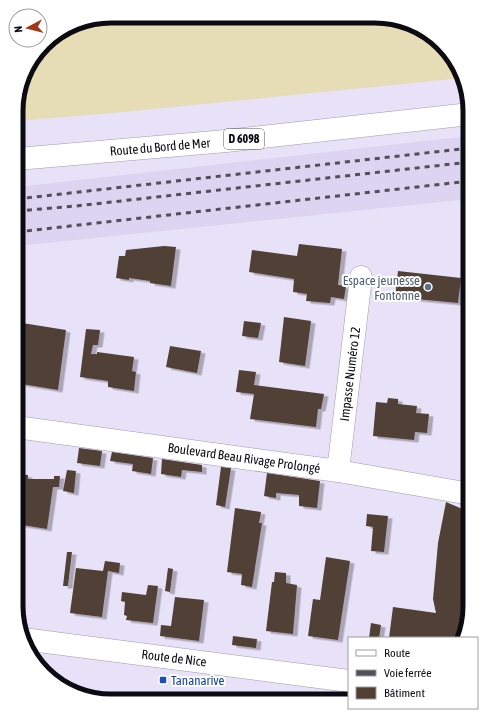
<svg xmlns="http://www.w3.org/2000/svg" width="486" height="717" font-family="'Asap Condensed',sans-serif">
  <defs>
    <filter id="shadow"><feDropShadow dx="4.5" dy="2.5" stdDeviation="0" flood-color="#0004"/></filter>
  </defs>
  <rect width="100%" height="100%" fill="#e8e2f9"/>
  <!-- built -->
  <path fill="#dcd4f1" d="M 470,136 L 470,199 L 17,246 L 17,187 Z"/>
  <!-- sand -->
  <path fill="#e6ddb7" d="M 393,18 L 433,36 L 463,74 L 463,78 L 114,113 L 17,121 L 17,98 L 29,64 L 49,39 L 80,21 Z"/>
  <!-- building -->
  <path fill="#513f34" filter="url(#shadow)" d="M 299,244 L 342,249 L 338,285 L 346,286 L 344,299 L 331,297 L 330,303 L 306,301 L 307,294 L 293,292 L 294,279 L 249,272 L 252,250 L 297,256 Z
    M 164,246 L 176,247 L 171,286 L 150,283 L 150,281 L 129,278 L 129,280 L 116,278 L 119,256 L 125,256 L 126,250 Z
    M 398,271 L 461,278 L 458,303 L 395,297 Z
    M 284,317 L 311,321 L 305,366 L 279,362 Z
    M 244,321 L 261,323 L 258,338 L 242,336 Z
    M 16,322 L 66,330 L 58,390 L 16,383 Z
    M 86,329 L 100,330 L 98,345 L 93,345 L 91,354 L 97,354 L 97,352 L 134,357 L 132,371 L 136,372 L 134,391 L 108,387 L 108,381 L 80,377 Z
    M 170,346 L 201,351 L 197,373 L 166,367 Z
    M 239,370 L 256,372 L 254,385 L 324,394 L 321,409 L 318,409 L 316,427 L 250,419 L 254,394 L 236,392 Z
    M 388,398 L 398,399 L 398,404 L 417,406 L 416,413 L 429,414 L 427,433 L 415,432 L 414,440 L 373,436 L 376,402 L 387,403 Z
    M 79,448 L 102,451 L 100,466 L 77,463 Z
    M 112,452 L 153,458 L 151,474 L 132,471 L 133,464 L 110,461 Z
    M 162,459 L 202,465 L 202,472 L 182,470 L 181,477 L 161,474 Z
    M 16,465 L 20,465 L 19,474 L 28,475 L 28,479 L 54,479 L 54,476 L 60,476 L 59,487 L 53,487 L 47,529 L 16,524 Z
    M 221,467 L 231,468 L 225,507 L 216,505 Z
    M 67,470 L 76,471 L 74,493 L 63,491 Z
    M 267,473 L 320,481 L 317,508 L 299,506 L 299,495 L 276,493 L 276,498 L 264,496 Z
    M 446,502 L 460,508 L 470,516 L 470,585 L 463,584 L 460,619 L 467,620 L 461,638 L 389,638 L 393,607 L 436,613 L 433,599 L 438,543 Z
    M 235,508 L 261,512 L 259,523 L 262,523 L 252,587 L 241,585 L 242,574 L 227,572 Z
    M 367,514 L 388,516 L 384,552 L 371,551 L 373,527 L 366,526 Z
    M 67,552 L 72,552 L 68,586 L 63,586 Z
    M 326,557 L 350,561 L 338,640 L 308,636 L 313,599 L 320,600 Z
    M 105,561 L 120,563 L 119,573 L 108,571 L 102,617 L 70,613 L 76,568 L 103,571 Z
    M 168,568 L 173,569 L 170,592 L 165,591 Z
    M 275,572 L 286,573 L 286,583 L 297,585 L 293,634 L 266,631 L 272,582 L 274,582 Z
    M 148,585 L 158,586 L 153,623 L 126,620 L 127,616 L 124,615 L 125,602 L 121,601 L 122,592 L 146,595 Z
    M 175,597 L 204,600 L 199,641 L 160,636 L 161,625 L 171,626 Z
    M 371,623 L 381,625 L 379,638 L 369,638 Z
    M 233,636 L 257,639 L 256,648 L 232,645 Z"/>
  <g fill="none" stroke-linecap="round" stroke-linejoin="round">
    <defs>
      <path id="minor" d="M 16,427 L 338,471 L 465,493 L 470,497
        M 338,471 L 361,277"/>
      <path id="major" d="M 17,159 L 226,141 L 470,114
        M 23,639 L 349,681"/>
    </defs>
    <!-- minor casing -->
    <use href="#minor" stroke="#9f9aaf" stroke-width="23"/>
    <!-- major casing -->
    <use href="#major" stroke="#9f9aaf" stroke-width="23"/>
    <!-- minor -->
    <use href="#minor" stroke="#fff" stroke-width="22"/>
    <!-- major -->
    <use href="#major" stroke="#fff" stroke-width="22"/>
    <!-- rail -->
    <path stroke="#524e5a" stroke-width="3" stroke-dasharray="5 5" stroke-linecap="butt" d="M 17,199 L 470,148
      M 17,211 L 76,206 L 470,162
      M 17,232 L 470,181"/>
  </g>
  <!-- markers -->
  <circle fill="#5c6f8a" stroke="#fff" stroke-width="1.5" cx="428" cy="287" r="4"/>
  <rect fill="#1a4fb4" stroke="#fff" stroke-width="1.5" x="159" y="676" width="8" height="8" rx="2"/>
  <g text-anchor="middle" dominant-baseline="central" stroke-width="4" stroke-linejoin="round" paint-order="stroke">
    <!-- shield labels -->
    <rect fill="#fff" stroke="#565459" stroke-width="1" x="224" y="129" width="40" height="20" rx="3"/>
    <g font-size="12" font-weight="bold" fill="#0d0b12">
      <text x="244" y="139">D 6098</text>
    </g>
    <!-- street labels -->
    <g font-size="13" fill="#0d0b12" stroke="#fff">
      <text transform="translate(160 147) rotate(-5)">Route du Bord de Mer</text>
      <text transform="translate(350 374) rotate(-83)">Impasse Numéro 12</text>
      <text transform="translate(244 458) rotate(8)">Boulevard Beau Rivage Prolongé</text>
      <text transform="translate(174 658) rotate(7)">Route de Nice</text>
    </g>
    <!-- service labels -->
    <g font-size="13" fill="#4e5e75" stroke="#fff" text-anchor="end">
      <text x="420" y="280">Espace jeunesse<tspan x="420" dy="15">Fontonne</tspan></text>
    </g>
    <!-- transit labels -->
    <g font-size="13" fill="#164399" stroke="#fff" text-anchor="start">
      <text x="171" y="680">Tananarive</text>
    </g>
  </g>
  <!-- crop -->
  <path d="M0 0H486V717H0ZM111 23H375A88 88 0 0 1 463 111V606A88 88 0 0 1 375 694H111A88 88 0 0 1 23 606V111A88 88 0 0 1 111 23Z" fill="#fff" fill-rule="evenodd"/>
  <path fill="none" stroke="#0d0b12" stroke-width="5" d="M111 23H375A88 88 0 0 1 463 111V606A88 88 0 0 1 375 694H111A88 88 0 0 1 23 606V111A88 88 0 0 1 111 23Z"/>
  <!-- legend -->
  <rect x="348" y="637" width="130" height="72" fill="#ffffff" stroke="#9e9da0"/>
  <rect x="356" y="650" width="20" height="6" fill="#ffffff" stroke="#9e9da0"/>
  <text x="384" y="657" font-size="12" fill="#0d0b12">Route</text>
  <rect x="356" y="670" width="20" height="6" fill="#524e5a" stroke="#9e9da0"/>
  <text x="384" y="677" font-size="12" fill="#0d0b12">Voie ferrée</text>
  <rect x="356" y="687" width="20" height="12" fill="#513f34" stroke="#9e9da0"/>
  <text x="384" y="697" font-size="12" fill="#0d0b12">Bâtiment</text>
  <!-- north arrow -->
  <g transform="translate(28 28) rotate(263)"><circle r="19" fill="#ffffff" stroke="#9e9da0"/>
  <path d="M0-3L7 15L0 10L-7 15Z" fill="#a03818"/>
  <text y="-6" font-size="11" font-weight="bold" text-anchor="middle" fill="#0d0b12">N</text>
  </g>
</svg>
